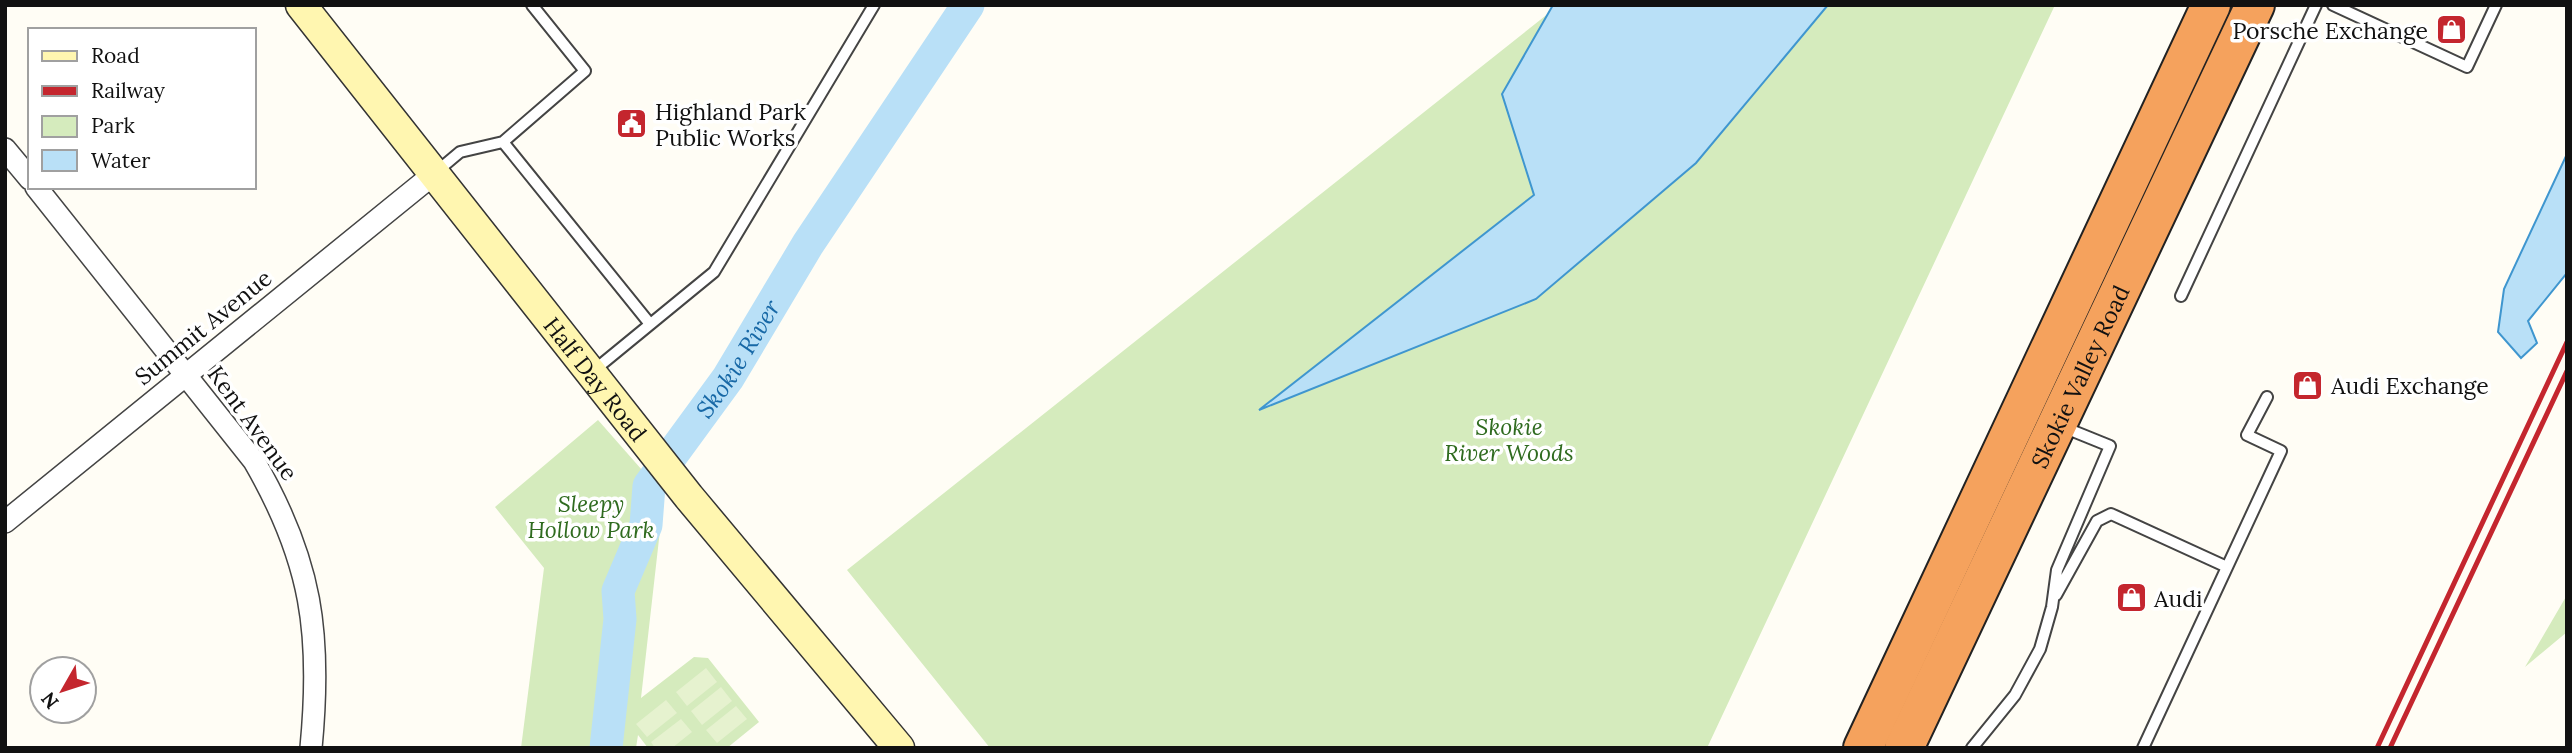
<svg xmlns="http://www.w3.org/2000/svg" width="2572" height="753" font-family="Lora,serif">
  <rect width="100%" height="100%" fill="#fffdf5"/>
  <!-- green -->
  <path fill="#d5ebbd" d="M 1559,5 L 2055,5 L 1707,748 L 990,748 L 847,570 Z
    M 598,420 L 664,495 L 641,698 L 694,657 L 708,658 L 759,722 L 727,748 L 648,748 L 638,735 L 636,748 L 521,748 L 544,568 L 495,507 Z
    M 2567,595 L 2567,632 L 2525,667 Z"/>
  <!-- pitch -->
  <path fill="#e6f2cf" d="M 706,668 L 717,682 L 687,706 L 676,692 Z
    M 721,687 L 732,701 L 702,725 L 691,711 Z
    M 666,700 L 677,713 L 647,737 L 636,724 Z
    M 736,706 L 747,719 L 717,743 L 706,730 Z
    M 681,719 L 692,732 L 672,748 L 655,748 L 651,742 Z"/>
  <!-- water -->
  <path fill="#b9e0f7" stroke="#3f96cf" stroke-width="2" d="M 1553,5 L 1828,5 L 1696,163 L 1536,299 L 1259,410 L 1534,195 L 1502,94 Z
    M 2567,154 L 2567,273 L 2528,321 L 2537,343 L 2521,358 L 2498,332 L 2504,289 Z"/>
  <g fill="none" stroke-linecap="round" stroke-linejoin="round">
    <!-- river -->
    <path stroke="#b9e0f7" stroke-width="33" id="s1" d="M 606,748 L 620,619 L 618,591 L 646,525 L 649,486 L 728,378 L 808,244 L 968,5"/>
    <defs>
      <path id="lane" d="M 2333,5 L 2467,67 L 2496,5
        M 503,142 L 650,324
        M 435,173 L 460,152 L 503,142 L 585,71 L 532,5
        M 2181,296 L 2316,5
        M 592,372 L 714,272 L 874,5
        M 2056,595 L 2097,521 L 2111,514 L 2227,567
        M 1972,748 L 2015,695 L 2040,649 L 2052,607 L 2057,570 L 2110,446 L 2063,427
        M 2143,748 L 2281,451 L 2247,435 L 2267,397"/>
      <path id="street" d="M 5,149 L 30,179
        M 36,187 L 254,461 C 312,561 322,634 311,748
        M 5,522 L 435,173"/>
      <g id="secondary">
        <path id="s2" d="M 301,5 L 689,497 L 899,748"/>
      </g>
      <g id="highway">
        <path d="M 1863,748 L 2211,5"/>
        <path id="s3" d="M 1904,748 L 2255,5"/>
      </g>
    </defs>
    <!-- lane casing -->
    <use href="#lane" stroke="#444" stroke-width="14"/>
    <!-- street casing -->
    <use href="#street" stroke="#444" stroke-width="24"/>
    <!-- secondary casing -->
    <use href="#secondary" stroke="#333" stroke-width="33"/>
    <!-- highway casing -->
    <use href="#highway" stroke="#222" stroke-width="42"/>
    <!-- lane -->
    <use href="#lane" stroke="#fff" stroke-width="10"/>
    <!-- street -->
    <use href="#street" stroke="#fff" stroke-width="21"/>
    <!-- secondary -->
    <use href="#secondary" stroke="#fff6b0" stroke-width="30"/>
    <!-- highway -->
    <use href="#highway" stroke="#f5a25d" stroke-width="38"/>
    <!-- rail -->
    <path stroke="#c4262e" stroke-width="5" d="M 2377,748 L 2567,342
      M 2390,748 L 2567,371"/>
  </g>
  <!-- icons -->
  <defs>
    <symbol id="shop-square" viewBox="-11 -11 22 22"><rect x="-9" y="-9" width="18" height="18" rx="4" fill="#c4262e" stroke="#fff"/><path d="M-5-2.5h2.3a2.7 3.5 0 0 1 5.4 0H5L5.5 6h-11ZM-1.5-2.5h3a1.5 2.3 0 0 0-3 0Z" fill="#fff"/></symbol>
    <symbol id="civic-square" viewBox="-11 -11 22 22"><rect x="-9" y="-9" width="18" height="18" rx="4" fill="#c4262e" stroke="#fff"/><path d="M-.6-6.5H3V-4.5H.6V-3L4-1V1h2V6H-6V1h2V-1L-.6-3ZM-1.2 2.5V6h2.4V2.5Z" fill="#fff"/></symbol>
  </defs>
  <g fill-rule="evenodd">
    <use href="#shop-square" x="2434" y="12" width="35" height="35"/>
    <use href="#civic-square" x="614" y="106" width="35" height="35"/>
    <use href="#shop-square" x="2290" y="368" width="35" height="35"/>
    <use href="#shop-square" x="2114" y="580" width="35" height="35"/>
  </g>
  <g text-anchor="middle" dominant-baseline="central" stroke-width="7" stroke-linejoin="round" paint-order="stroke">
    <!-- poi labels -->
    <g font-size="23" fill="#111" stroke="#fff" text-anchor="start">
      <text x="2428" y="30" text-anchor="end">Porsche Exchange</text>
      <text x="655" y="111">Highland Park<tspan x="655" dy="26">Public Works</tspan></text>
      <text x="2331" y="385">Audi Exchange</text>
      <text x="2154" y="598">Audi</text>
    </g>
    <!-- street labels -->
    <g font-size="23" fill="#111" stroke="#fff">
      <text transform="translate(203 327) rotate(-39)">Summit Avenue</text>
      <text stroke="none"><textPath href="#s3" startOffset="411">Skokie Valley Road</textPath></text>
      <text stroke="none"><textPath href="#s2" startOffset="476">Half Day Road</textPath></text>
      <text transform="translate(253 423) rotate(54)">Kent Avenue</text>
    </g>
    <!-- park labels -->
    <g font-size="23" font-style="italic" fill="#2f6b1f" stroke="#fff">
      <text x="1509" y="426">Skokie<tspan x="1509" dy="26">River Woods</tspan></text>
      <text x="591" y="503">Sleepy<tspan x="591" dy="26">Hollow Park</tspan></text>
    </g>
    <!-- water labels -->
    <g font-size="24" font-style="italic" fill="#1768a6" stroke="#fff">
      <text stroke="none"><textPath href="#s1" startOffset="424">Skokie River</textPath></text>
    </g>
  </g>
  <!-- border -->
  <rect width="2572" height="753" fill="none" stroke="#111111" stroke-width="14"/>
  <!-- legend -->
  <rect x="28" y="28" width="228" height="161" fill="#ffffff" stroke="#a0a0a0" stroke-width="2"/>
  <rect x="42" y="51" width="35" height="10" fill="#fff6b0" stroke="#a0a0a0" stroke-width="2"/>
  <text x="91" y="63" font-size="21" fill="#111111">Road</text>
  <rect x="42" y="86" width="35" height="10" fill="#c4262e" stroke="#a0a0a0" stroke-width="2"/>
  <text x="91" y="98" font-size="21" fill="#111111">Railway</text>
  <rect x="42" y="116" width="35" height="21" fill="#d5ebbd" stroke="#a0a0a0" stroke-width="2"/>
  <text x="91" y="133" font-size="21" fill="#111111">Park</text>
  <rect x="42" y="150" width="35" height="21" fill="#b9e0f7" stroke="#a0a0a0" stroke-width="2"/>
  <text x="91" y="168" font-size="21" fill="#111111">Water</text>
  <!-- north arrow -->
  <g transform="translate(63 690) rotate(231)"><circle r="33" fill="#ffffff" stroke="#a0a0a0" stroke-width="2"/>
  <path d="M0-5L12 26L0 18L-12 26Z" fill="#c4262e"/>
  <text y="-10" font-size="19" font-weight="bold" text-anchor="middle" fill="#111111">N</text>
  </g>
</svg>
